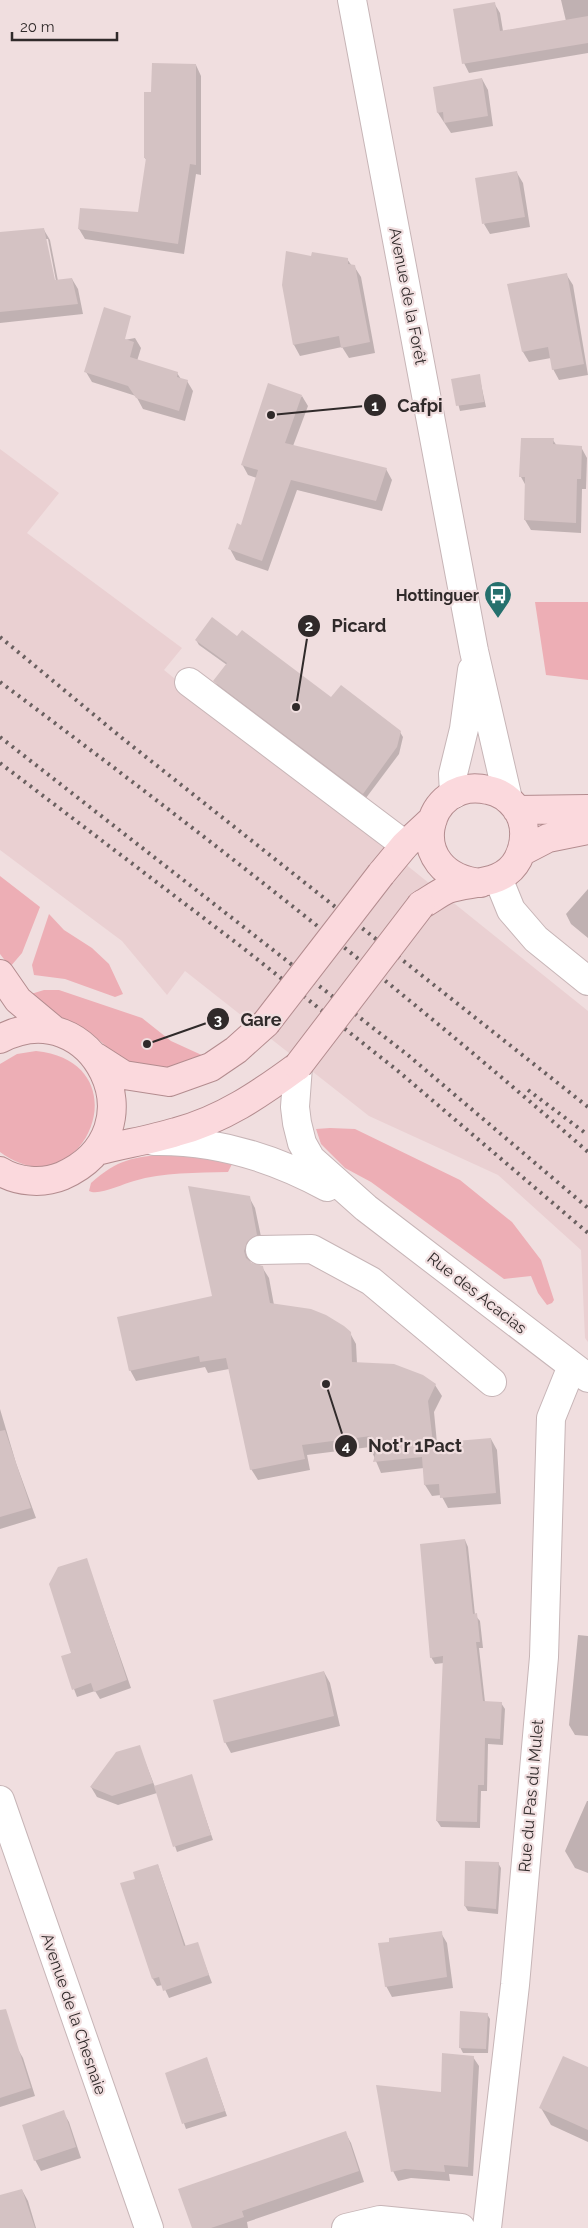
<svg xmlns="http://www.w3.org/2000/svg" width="588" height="2228" font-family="Raleway,sans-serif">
  <rect width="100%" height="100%" fill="#f0dedf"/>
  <!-- built -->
  <path fill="#ead0d2" d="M 0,449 L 59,493 L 27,533 L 182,648 L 164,670 L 588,1011 L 588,1342 L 585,1338 L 581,1250 L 498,1175 L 369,1116 L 185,971 L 167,995 L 122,941 L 0,850 Z"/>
  <!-- green -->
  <path fill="#edaeb5" d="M 535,602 L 588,602 L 588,680 L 546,675 Z
    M 0,876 L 40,907 L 22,953 L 10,967 L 0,954 Z
    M 49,914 L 64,930 L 92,948 L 109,964 L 123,994 L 115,997 L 65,979 L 34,975 L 32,965 Z
    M 44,990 L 59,990 L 142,1018 L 171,1041 L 206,1057 L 180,1069 L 135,1071 L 92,1034 L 76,1024 L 54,1017 L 31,994 Z
    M 36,1051 C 147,1063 81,1213 0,1152 L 0,1064 L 17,1054 Z
    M 330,1128 L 355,1129 L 460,1180 L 512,1222 L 541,1260 L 554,1300 L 552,1303 L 547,1305 L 538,1293 L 531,1276 L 504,1279 L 371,1182 L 345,1168 L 321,1144 L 316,1129 Z
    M 169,1154 L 195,1155 L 233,1162 L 228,1172 C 197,1173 163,1172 134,1181 C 122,1184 99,1196 89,1191 L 91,1183 C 118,1159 133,1157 169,1154 Z"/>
  <!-- shadow -->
  <path fill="#0003" fill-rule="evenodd" d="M 561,0 L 588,0 L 588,53 L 469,73 L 464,63 L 494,3 L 500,13 L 503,31 L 566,21 Z
    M 196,65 L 201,76 L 201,175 L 196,174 L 184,254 L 85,239 L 79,229 L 139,213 L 147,161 L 145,158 L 152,93 Z
    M 482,79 L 488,90 L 493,126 L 451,133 L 438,113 L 434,88 Z
    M 517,173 L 523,183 L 530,227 L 490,234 L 484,224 Z
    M 44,230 L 50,240 L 58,281 L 72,279 L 78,289 L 83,314 L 0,323 L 0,233 ZM 45,239 L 48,239 L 57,286 L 55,286 Z
    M 312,257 L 347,259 L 352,266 L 354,266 L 361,277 L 375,353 L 349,358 L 342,347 L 300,356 L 294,345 L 283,285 Z
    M 566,274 L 573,285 L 588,375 L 559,380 L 553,369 L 551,358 L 529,362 L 523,352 L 509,285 Z
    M 135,338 L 141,348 L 137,361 L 177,373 L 181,379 L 187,381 L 193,391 L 185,421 L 143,409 L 136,396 L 92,382 L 86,372 L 93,346 Z
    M 479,375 L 486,407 L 460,411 L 452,380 Z
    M 302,396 L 308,406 L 293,446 L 386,469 L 392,480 L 382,511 L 297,490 L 268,571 L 236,560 L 230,549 L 242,526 L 257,478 L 248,475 L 242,464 Z
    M 553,440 L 557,446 L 581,447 L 587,458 L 586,489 L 582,489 L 581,533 L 531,530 L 525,520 L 526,486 L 521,477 Z
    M 238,638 L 331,699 L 400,732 L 403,737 L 399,754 L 366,798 L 218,686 L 215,681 L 227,665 L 199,645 L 196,640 Z
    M 588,889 L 588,938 L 571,924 L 566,914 Z
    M 249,1197 L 255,1208 L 263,1246 L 252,1253 L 250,1263 L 262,1267 L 269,1278 L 274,1305 L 350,1333 L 356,1344 L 357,1364 L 435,1385 L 442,1396 L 434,1412 L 437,1443 L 491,1439 L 497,1450 L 501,1504 L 448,1508 L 441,1495 L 432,1496 L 425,1485 L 424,1468 L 381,1473 L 370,1447 L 307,1455 L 310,1470 L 258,1480 L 251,1469 L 229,1369 L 208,1373 L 205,1367 L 136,1381 L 130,1370 L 214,1297 Z
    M 0,1409 L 16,1463 L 36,1518 L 0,1529 Z
    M 465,1540 L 468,1547 L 475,1615 L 480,1621 L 483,1648 L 479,1648 L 485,1702 L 501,1703 L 505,1709 L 503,1745 L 488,1744 L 487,1791 L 481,1791 L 480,1828 L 441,1827 L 437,1821 L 444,1663 L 435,1664 L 431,1657 Z
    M 86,1559 L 131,1688 L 100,1699 L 95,1691 L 77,1697 L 62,1657 L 72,1653 Z
    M 578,1635 L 588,1636 L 588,1736 L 575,1735 L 569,1725 Z
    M 324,1672 L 330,1683 L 340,1726 L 231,1753 L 225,1742 Z
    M 139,1746 L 155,1787 L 191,1775 L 213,1840 L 177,1852 L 157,1793 L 118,1805 L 97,1797 L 91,1787 Z
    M 587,1801 L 588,1801 L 588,1873 L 575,1868 L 565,1851 Z
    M 498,1863 L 501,1868 L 498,1914 L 468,1911 L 465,1906 Z
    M 158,1865 L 186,1947 L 197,1943 L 212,1983 L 169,1998 L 163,1985 L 157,1986 L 153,1979 L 122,1884 L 137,1880 Z
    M 441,1933 L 447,1943 L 453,1988 L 392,1997 L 386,1986 Z
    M 487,2014 L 490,2019 L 488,2053 L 463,2053 L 460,2047 Z
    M 0,2018 L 23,2058 L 35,2096 L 0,2107 Z
    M 473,2057 L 479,2066 L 473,2176 L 449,2174 L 450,2181 L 411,2178 L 398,2181 L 393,2171 L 443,2093 Z
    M 207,2059 L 227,2116 L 186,2129 L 166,2074 Z
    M 588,2068 L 588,2142 L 551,2125 L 541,2108 Z
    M 63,2112 L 69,2122 L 81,2158 L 41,2171 L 35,2160 Z
    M 345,2132 L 351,2143 L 364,2182 L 247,2222 L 248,2228 L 193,2228 Z
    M 22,2190 L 28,2201 L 36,2228 L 0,2228 L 0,2197 Z"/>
  <!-- building -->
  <path fill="#d4c2c3" d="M 495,2 L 500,31 L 588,16 L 588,43 L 462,64 L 453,9 Z
    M 152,63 L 196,64 L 196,165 L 190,164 L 178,244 L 78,229 L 80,208 L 138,212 L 146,158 L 144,158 L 144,92 L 151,92 Z
    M 482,78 L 488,116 L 444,123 L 443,112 L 437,113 L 433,87 Z
    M 517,171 L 525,217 L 482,224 L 475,178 Z
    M 44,228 L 55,280 L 72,278 L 78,304 L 0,312 L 0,232 Z
    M 286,251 L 311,256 L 312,252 L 348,258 L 348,264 L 355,265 L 370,342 L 341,348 L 339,336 L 293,345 L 282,285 Z
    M 567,273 L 584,364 L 552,370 L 548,347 L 522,352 L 507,284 Z
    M 104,307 L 131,316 L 125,339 L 134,342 L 130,357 L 178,372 L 177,377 L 188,380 L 179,411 L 136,398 L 128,386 L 84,372 Z
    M 480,374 L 484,402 L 456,406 L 451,379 Z
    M 268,383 L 302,395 L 285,443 L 387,468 L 376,501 L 291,480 L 262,561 L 228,549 L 237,523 L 241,525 L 258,470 L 241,465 Z
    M 521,438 L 554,438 L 553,444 L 582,446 L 581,479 L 577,479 L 576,523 L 524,520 L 525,477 L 519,477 Z
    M 212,617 L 237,636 L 242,630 L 331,697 L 341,685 L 401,731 L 397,747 L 363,794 L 213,681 L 227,663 L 195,640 Z
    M 188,1186 L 250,1196 L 257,1235 L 247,1242 L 244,1251 L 246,1258 L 252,1263 L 263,1266 L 270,1303 L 311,1309 L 326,1315 L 344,1326 L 351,1332 L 352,1362 L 394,1364 L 423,1375 L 436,1384 L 428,1401 L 433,1443 L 491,1438 L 496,1493 L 440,1498 L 439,1484 L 424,1485 L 422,1457 L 373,1462 L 378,1445 L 368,1447 L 371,1436 L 302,1445 L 305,1459 L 250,1470 L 226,1358 L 200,1362 L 199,1356 L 129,1371 L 117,1317 L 212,1296 Z
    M 5,1430 L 31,1508 L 0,1517 L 0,1431 Z
    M 465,1539 L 473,1614 L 477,1613 L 480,1642 L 476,1642 L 483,1701 L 502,1702 L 500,1739 L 485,1738 L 484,1785 L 478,1785 L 477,1822 L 436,1821 L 443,1656 L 430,1658 L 420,1544 Z
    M 87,1558 L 127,1680 L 94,1692 L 91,1683 L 72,1690 L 61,1656 L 71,1653 L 49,1584 L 58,1567 Z
    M 324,1671 L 334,1716 L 224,1743 L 213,1700 Z
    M 140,1745 L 153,1783 L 112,1796 L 90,1787 L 116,1752 Z
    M 192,1774 L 211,1835 L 173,1847 L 154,1786 Z
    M 465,1861 L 499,1862 L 496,1909 L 464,1906 Z
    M 158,1864 L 184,1946 L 198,1942 L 209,1975 L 163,1991 L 159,1977 L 152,1979 L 120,1883 L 135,1879 L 133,1872 Z
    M 442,1931 L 447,1977 L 385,1987 L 378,1943 L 389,1942 L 389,1938 Z
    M 6,2009 L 31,2088 L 0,2098 L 0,2010 Z
    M 460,2011 L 488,2013 L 486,2049 L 459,2048 Z
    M 442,2053 L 474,2056 L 468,2167 L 444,2165 L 445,2172 L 405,2169 L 391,2172 L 376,2085 L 441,2092 Z
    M 563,2056 L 588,2067 L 588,2130 L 539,2108 Z
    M 207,2057 L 225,2111 L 182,2124 L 165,2073 Z
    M 64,2110 L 76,2147 L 34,2161 L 22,2125 Z
    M 346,2131 L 359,2171 L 242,2211 L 244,2217 L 211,2228 L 192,2228 L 178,2189 Z
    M 22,2189 L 35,2228 L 0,2228 L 0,2195 Z"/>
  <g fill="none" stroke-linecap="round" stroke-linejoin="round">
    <defs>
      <path id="minor" d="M 352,0 L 474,651 L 508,799
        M 189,682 L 405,845
        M 454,794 L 453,774 L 464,729 L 472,670
        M 498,878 L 511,910 L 536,939 L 588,981
        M 298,1066 L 295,1107 L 297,1123 L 302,1143 L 311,1159 L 366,1208 L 588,1378
        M 154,1141 C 215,1140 274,1158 327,1187
        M 260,1250 L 312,1249 L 371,1281 L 492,1382
        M 0,1800 L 149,2228
        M 346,2228 L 380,2220 L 461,2228
        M 487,2228 L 515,1985 L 544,1657 L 551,1418 L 572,1366"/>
      <path id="major" d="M 517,810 L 588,809
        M 521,852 L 548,838 L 588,830
        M 381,874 L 405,845 L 433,819
        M 421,905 C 430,900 439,893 448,889 C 472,881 504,886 518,859 C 526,843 527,823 516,808 C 509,799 500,792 488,790 C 424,775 401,875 481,883
        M 0,974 L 18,1000 L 54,1030
        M 0,1039 C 92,990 164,1131 62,1176 C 43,1184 17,1182 0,1171
        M 96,1057 L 124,1075 L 169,1082 L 211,1067 L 236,1050 L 266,1023
        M 97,1151 C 123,1144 150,1140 176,1132 C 222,1120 260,1094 298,1066"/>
    </defs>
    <!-- minor casing -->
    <use href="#minor" stroke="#c7b5b7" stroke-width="30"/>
    <!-- major casing -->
    <use href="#major" stroke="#b38c8f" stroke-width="30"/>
    <!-- minor -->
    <use href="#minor" stroke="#fff" stroke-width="28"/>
    <!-- major -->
    <use href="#major" stroke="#fbd9dd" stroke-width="28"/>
    <!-- rail -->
    <path stroke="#6a6060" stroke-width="4" stroke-dasharray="2.5 5" stroke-linecap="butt" d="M 0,637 L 122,738 L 588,1107
      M 0,682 C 201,832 399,986 588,1152
      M 0,737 L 409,1056 L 588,1208
      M 0,763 L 243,948 L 398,1071 L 588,1233
      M 528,1090 L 588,1135"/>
    <defs>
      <path id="major-bridge" d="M 266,1023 L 381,874
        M 298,1066 L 421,905"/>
    </defs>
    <!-- major-bridge casing -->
    <use href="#major-bridge" stroke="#b38c8f" stroke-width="30" stroke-linecap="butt"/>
    <!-- major-bridge -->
    <use href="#major-bridge" stroke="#fbd9dd" stroke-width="28"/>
  </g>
  <!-- icons -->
  <defs>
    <symbol id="bus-pin" viewBox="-11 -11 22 30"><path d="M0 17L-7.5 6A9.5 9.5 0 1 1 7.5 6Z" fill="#25706d" stroke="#f0dedf"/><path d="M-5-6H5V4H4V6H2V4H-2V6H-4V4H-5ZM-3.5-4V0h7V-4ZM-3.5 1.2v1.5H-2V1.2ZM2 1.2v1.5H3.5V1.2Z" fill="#fff"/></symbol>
  </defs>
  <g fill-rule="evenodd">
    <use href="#bus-pin" x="482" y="579" width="32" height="43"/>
  </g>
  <g text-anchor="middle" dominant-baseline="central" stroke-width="4.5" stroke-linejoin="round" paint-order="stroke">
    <!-- street labels -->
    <g font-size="16" fill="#302a2a" stroke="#f0dedf">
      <text transform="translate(408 296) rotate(79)">Avenue de la Forêt</text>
      <text transform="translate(477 1293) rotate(38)">Rue des Acacias</text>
      <text transform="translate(531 1796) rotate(-85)">Rue du Pas du Mulet</text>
      <text transform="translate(74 2014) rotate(71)">Avenue de la Chesnaie</text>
    </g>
    <!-- poi labels -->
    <g font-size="16" font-weight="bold" fill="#302a2a" stroke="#f0dedf" text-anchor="end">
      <text x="479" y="595">Hottinguer</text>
    </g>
  </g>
  <!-- callouts -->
  <path fill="none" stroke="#302a2a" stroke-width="2" d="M271 415L375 405M296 707L309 626M147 1044L218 1019M326 1384L346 1446"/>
  <g fill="#302a2a" stroke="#f0dedf" stroke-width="2">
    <circle cx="271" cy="415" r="5"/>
    <circle cx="296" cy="707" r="5"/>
    <circle cx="147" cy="1044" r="5"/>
    <circle cx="326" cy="1384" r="5"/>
    <circle cx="375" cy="405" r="12"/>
    <circle cx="309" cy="626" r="12"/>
    <circle cx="218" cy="1019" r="12"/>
    <circle cx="346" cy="1446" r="12"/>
  </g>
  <g font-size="15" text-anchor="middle" font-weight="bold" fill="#fff">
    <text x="375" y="411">1</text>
    <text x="309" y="631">2</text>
    <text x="218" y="1025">3</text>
    <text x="346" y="1451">4</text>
  </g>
  <g font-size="18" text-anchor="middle" font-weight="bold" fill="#302a2a" stroke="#f0dedf" stroke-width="4.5" stroke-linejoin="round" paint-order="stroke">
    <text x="420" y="412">Cafpi</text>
    <text x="359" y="632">Picard</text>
    <text x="261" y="1026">Gare</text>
    <text x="415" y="1452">Not'r 1Pact</text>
  </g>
  <!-- scale -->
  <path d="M12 32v8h105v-8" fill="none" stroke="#302a2a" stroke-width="2.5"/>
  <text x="20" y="32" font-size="15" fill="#302a2a" stroke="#f0dedf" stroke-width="4" paint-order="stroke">20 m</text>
</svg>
